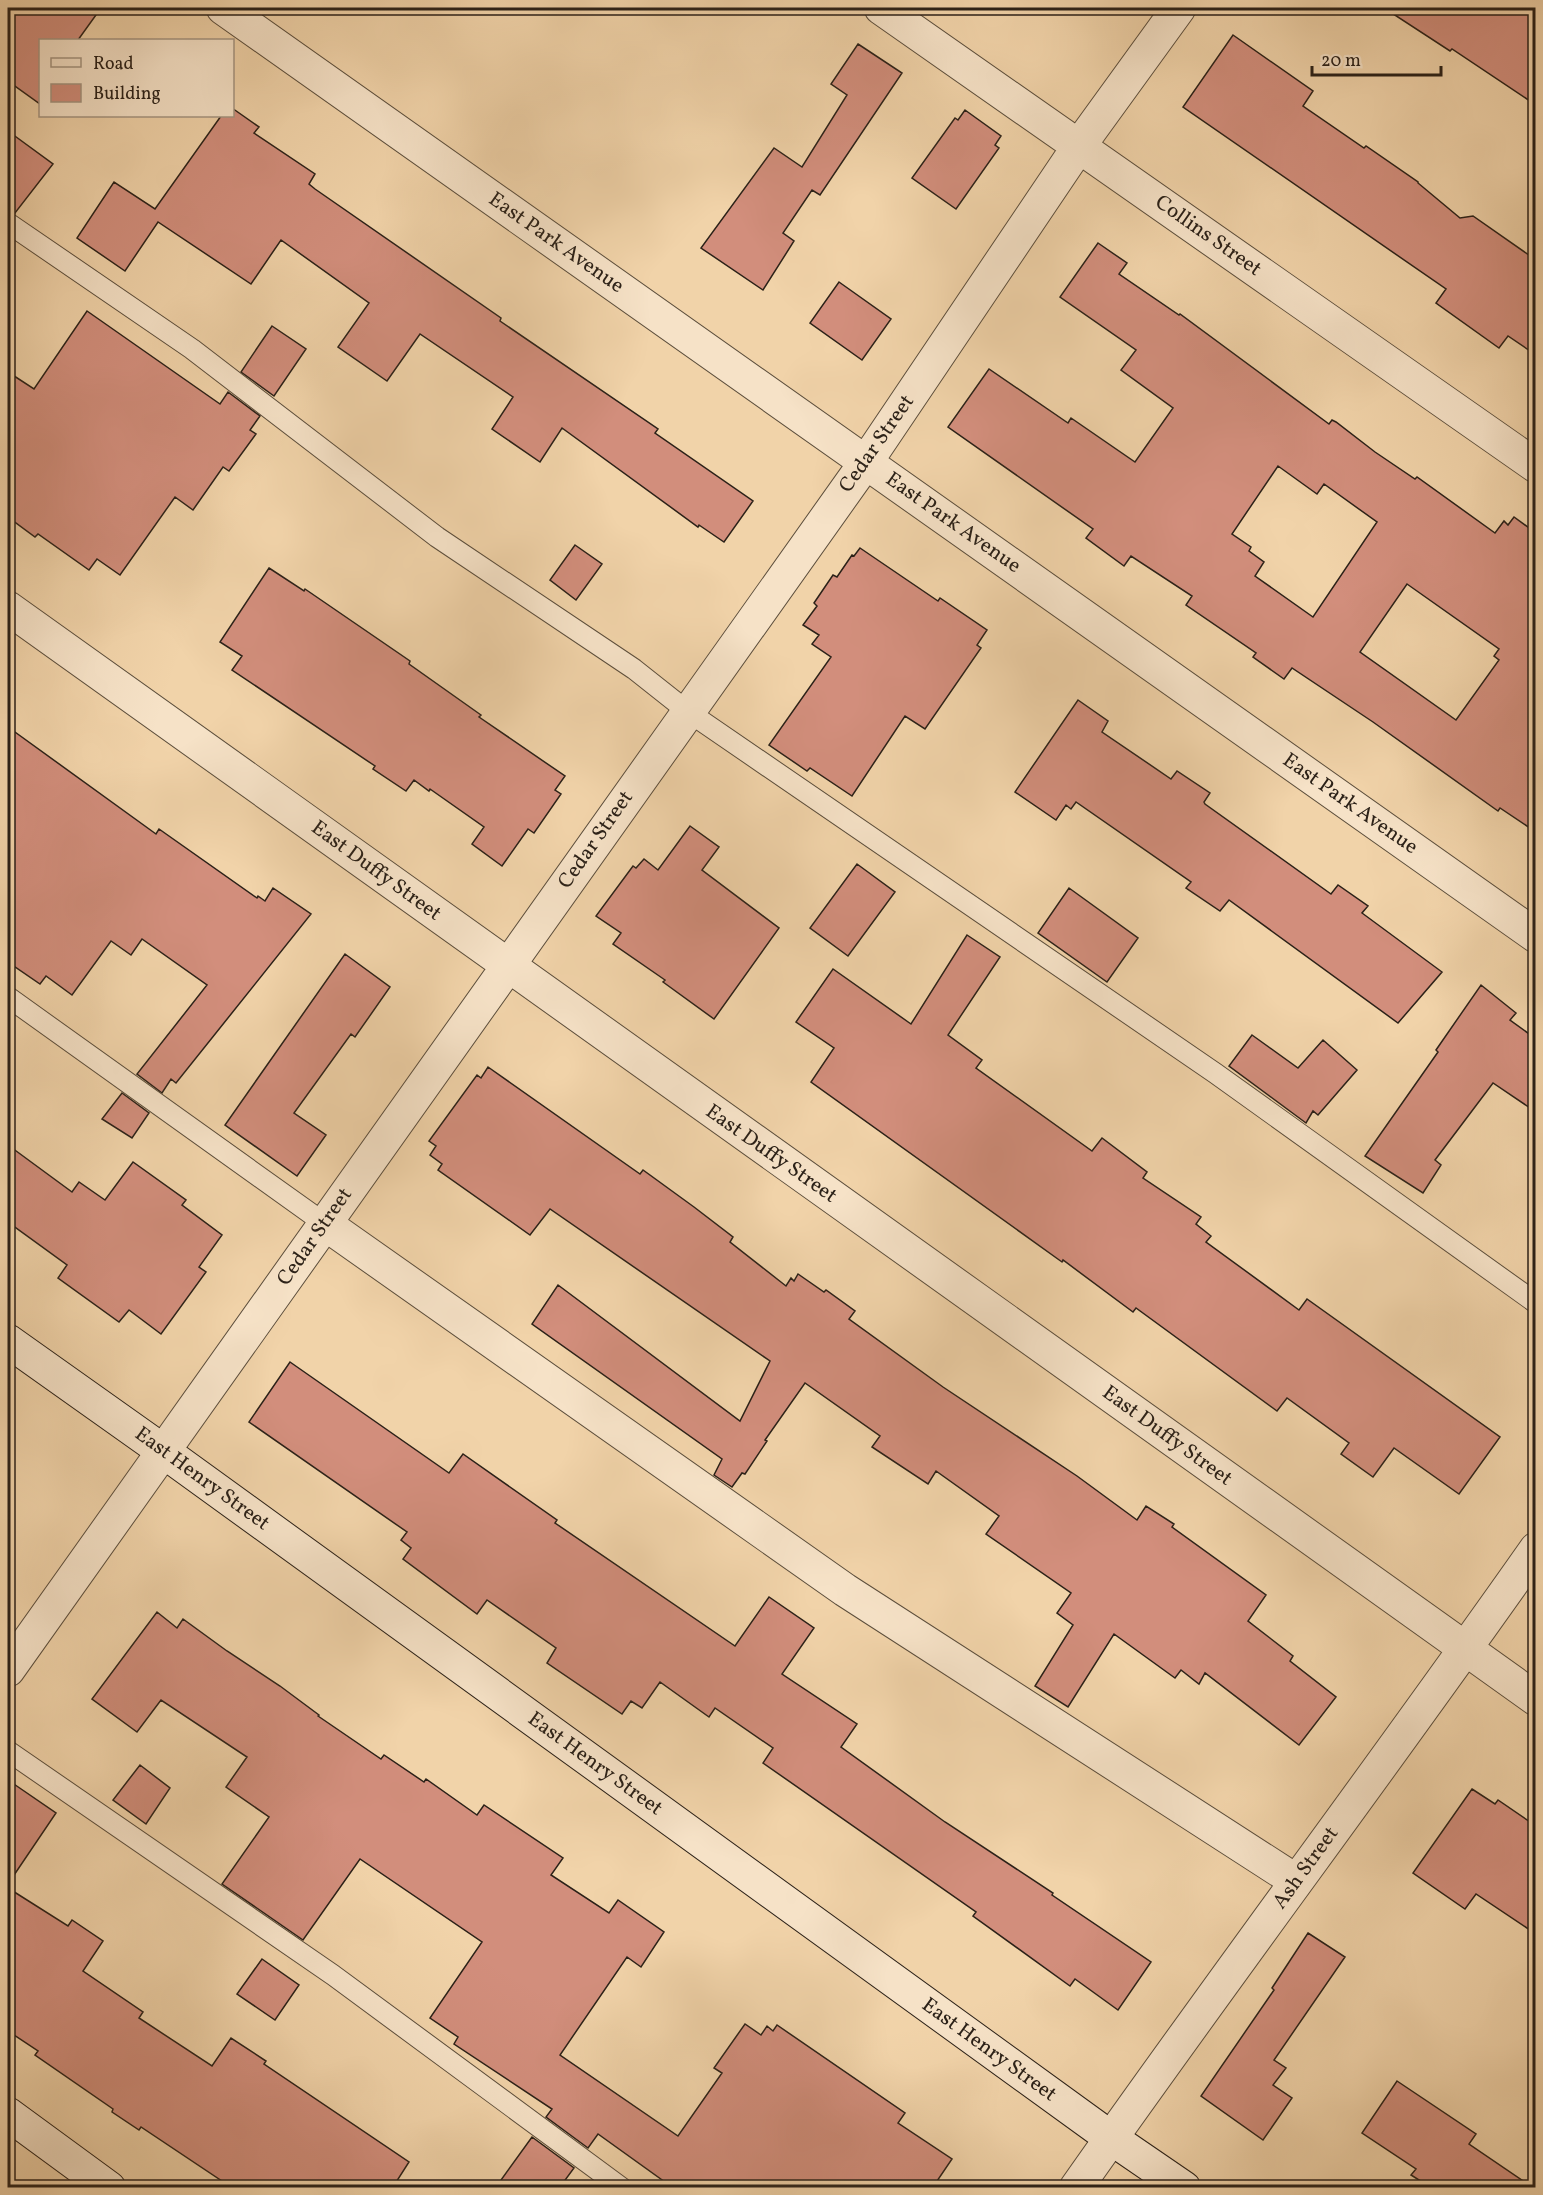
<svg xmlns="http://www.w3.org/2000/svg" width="1543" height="2195" font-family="Vollkorn,serif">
  <rect width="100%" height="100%" fill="#f1d3a9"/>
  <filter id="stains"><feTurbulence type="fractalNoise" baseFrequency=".00333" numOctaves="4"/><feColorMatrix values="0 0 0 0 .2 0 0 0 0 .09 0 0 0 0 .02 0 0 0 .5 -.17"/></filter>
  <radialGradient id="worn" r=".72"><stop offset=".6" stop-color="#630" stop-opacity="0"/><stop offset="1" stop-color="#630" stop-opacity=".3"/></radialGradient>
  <!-- building -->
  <path fill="#d28e7c" stroke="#2b2118" stroke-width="1.5" fill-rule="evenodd" d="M 8,8 L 101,8 L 78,40 L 40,40 L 40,104 L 8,81 Z
    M 1384,8 L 1536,8 L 1536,105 L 1452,49 L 1450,51 Z
    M 1233,35 L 1313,91 L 1303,106 L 1364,148 L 1366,146 L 1418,182 L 1418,183 L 1460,218 L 1473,216 L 1536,260 L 1536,355 L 1508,336 L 1499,348 L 1436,303 L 1446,289 L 1183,107 Z
    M 858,44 L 902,73 L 820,195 L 812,190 L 783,233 L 794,241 L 763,290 L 701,248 L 774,148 L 802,167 L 847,95 L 831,84 Z
    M 232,108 L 259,127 L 254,133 L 315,174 L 309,184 L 315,189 L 501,318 L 500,321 L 658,429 L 655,433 L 753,501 L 724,542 L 699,525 L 698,527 L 562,428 L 540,462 L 492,429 L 513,397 L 420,334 L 387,381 L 338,347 L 369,303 L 281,240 L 251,284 L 158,222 L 125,271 L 77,238 L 114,182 L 155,209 L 221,116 L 232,116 Z
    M 965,110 L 1001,136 L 995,145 L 999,148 L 956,209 L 912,178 L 955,118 L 958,120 Z
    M 8,131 L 53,164 L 15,213 L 8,211 Z
    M 1098,243 L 1127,263 L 1119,274 L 1179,315 L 1180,314 L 1329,424 L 1332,420 L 1336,422 L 1375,452 L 1415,479 L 1417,477 L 1495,533 L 1504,521 L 1508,525 L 1514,517 L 1536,533 L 1536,832 L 1500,808 L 1498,811 L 1373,722 L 1292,668 L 1284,679 L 1253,657 L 1256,653 L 1186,605 L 1192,596 L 1131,556 L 1124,566 L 1086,538 L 1093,529 L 948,427 L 989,369 L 1068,423 L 1071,418 L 1135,462 L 1173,408 L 1121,370 L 1136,350 L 1060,297 ZM 1278,466 L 1317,494 L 1324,484 L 1377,522 L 1313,617 L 1255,576 L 1264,562 L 1249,551 L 1251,547 L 1232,534 ZM 1407,584 L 1499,649 L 1494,656 L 1499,660 L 1456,720 L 1360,652 Z
    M 839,282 L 891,319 L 862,360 L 810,323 Z
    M 87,311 L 220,404 L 228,392 L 260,416 L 250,430 L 256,434 L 229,471 L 223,467 L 193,510 L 175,497 L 120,575 L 97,559 L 89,570 L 38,534 L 35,537 L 8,517 L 8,372 L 34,389 Z
    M 272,326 L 306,349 L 274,396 L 241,372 Z
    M 575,545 L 602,564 L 576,600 L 550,580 Z
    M 860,548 L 938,601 L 940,598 L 987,630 L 977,645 L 981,648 L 925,729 L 905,716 L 852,796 L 810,768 L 807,771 L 769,745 L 831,657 L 812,644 L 819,635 L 803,625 L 817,606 L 814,603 L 833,575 L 837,577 L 852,555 L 854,556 Z
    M 269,568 L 304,591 L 305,589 L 410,661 L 409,664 L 481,715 L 479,717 L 565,776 L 555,790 L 561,794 L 534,833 L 528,829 L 502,866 L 472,844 L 484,827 L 430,789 L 429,791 L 414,780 L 406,791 L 373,769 L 375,766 L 232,670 L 242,656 L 220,642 Z
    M 1078,700 L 1108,721 L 1102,732 L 1171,779 L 1177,771 L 1210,793 L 1204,802 L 1205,804 L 1331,894 L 1338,885 L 1368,906 L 1362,913 L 1442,972 L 1398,1023 L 1229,900 L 1220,911 L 1186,888 L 1191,882 L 1076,802 L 1071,809 L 1066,805 L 1056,820 L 1015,792 Z
    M 8,727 L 156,834 L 159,829 L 257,898 L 258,896 L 265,901 L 273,888 L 311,914 L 176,1083 L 171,1079 L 162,1093 L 137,1074 L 207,985 L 142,939 L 131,955 L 111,941 L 72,995 L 46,976 L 40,984 L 8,962 Z
    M 690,826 L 719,847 L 702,870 L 779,928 L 714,1019 L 663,982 L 665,980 L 613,944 L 621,933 L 596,916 L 633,866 L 636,868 L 644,859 L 658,870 Z
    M 857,864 L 895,892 L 848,956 L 810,928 Z
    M 1069,888 L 1138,938 L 1107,982 L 1038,933 Z
    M 967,935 L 1000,957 L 948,1035 L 982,1060 L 976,1068 L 1092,1151 L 1102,1138 L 1147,1172 L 1143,1178 L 1201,1217 L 1196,1224 L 1211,1236 L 1206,1242 L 1299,1310 L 1307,1299 L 1500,1437 L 1459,1494 L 1394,1448 L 1373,1477 L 1341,1454 L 1349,1443 L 1287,1398 L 1277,1411 L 1136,1308 L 1133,1312 L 1063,1260 L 1062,1262 L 811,1082 L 834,1048 L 796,1022 L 833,969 L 911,1024 Z
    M 345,954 L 390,987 L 355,1037 L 351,1034 L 294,1113 L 326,1135 L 297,1176 L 225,1125 Z
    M 1481,985 L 1516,1013 L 1510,1020 L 1536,1039 L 1536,1112 L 1493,1083 L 1435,1160 L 1441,1165 L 1423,1193 L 1365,1156 L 1438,1052 L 1436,1050 Z
    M 1252,1035 L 1298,1068 L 1323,1040 L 1357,1070 L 1318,1115 L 1313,1111 L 1306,1123 L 1229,1066 Z
    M 488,1067 L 640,1174 L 643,1170 L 694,1207 L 733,1237 L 730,1242 L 786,1286 L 791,1278 L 794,1281 L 798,1274 L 824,1292 L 826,1290 L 855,1311 L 849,1319 L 943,1387 L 1077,1476 L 1137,1520 L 1146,1506 L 1174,1524 L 1172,1527 L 1266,1595 L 1248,1621 L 1293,1656 L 1290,1661 L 1336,1697 L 1299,1745 L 1205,1673 L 1199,1684 L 1181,1670 L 1175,1678 L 1114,1634 L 1068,1707 L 1035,1686 L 1073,1625 L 1057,1613 L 1071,1593 L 986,1534 L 999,1516 L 936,1471 L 928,1484 L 872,1447 L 880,1436 L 805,1383 L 765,1440 L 767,1441 L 745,1474 L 742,1473 L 732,1487 L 714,1475 L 722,1459 L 532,1324 L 558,1285 L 740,1421 L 770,1361 L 550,1209 L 530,1235 L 438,1170 L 442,1164 L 430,1155 L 436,1146 L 429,1141 L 477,1075 L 481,1078 Z
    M 122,1093 L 149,1113 L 132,1138 L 102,1119 Z
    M 8,1145 L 72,1192 L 79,1182 L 105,1200 L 133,1162 L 186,1200 L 182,1205 L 222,1235 L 199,1267 L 206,1272 L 161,1334 L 129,1310 L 119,1322 L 58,1278 L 67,1265 L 8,1222 Z
    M 290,1362 L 449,1473 L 463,1454 L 557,1520 L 555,1523 L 735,1646 L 769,1597 L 814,1628 L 782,1674 L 857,1724 L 841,1747 L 945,1822 L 1053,1893 L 1052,1895 L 1151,1962 L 1118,2010 L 1075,1979 L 1070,1986 L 973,1916 L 976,1912 L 763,1763 L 773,1748 L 715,1708 L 709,1717 L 660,1682 L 642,1708 L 631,1701 L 622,1714 L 547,1663 L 556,1648 L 487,1600 L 477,1614 L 403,1559 L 411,1548 L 401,1540 L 407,1532 L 249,1422 Z
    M 157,1612 L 177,1628 L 183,1619 L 227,1651 L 280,1686 L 319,1715 L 318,1716 L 381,1759 L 384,1755 L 424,1782 L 426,1779 L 477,1815 L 484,1805 L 563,1858 L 551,1875 L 609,1913 L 618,1900 L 664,1932 L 641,1967 L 627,1957 L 560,2055 L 678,2136 L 722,2073 L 714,2068 L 745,2024 L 761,2035 L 767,2026 L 773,2031 L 777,2025 L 905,2113 L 898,2123 L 952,2159 L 933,2187 L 672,2187 L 598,2134 L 588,2148 L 546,2117 L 552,2109 L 454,2044 L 458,2037 L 430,2018 L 482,1942 L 360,1859 L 303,1940 L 222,1884 L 269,1817 L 226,1787 L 247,1757 L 161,1700 L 137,1732 L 92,1699 Z
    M 140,1765 L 170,1788 L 146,1824 L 113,1800 Z
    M 8,1780 L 56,1813 L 8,1884 Z
    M 1472,1789 L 1495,1804 L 1498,1800 L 1536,1826 L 1536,1934 L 1476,1894 L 1465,1909 L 1413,1873 Z
    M 8,1888 L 68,1926 L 72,1920 L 103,1941 L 83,1971 L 143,2012 L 139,2018 L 212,2066 L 231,2038 L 266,2061 L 264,2064 L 409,2162 L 393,2187 L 231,2187 L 141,2127 L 139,2130 L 112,2112 L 113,2109 L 35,2055 L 38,2051 L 8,2031 Z
    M 1308,1933 L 1345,1957 L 1274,2060 L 1286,2068 L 1273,2085 L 1292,2098 L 1263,2140 L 1201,2096 L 1274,1990 L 1272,1988 Z
    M 262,1959 L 299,1985 L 275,2020 L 237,1994 Z
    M 1397,2081 L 1476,2134 L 1469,2144 L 1532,2187 L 1430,2187 L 1411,2175 L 1416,2169 L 1362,2133 Z
    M 532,2137 L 574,2168 L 560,2187 L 496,2187 Z"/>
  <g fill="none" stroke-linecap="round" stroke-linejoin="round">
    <defs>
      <path id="service" d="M 8,223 L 192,349 L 437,537 L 634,669 L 687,711 L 1215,1073 L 1536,1303
        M 8,997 L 324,1223
        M 8,1751 L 333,1975 L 622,2188"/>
      <path id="minor" d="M 223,8 L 1536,936
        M 881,8 L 1536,466
        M 8,608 L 1536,1699
        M 324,1223 L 845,1590 L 1296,1881
        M 8,1670 L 866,462 L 1079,146 L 1179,8
        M 1076,2188 C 1227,1973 1385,1764 1536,1549"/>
      <path id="secondary" d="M 8,1341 L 163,1451 L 1111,2138 L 1184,2188
        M 8,2114 L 109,2188"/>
    </defs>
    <!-- service casing -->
    <use href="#service" stroke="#5c4e3c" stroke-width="22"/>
    <!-- minor casing -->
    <use href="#minor" stroke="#5c4e3c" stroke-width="35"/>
    <!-- secondary casing -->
    <use href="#secondary" stroke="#2b2118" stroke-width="35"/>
    <!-- service -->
    <use href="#service" stroke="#f6e2c7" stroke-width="20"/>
    <!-- minor -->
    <use href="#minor" stroke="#f6e2c7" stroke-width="33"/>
    <!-- secondary -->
    <use href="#secondary" stroke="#f6e2c7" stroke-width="33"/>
  </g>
  <g text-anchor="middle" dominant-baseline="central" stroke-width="5" stroke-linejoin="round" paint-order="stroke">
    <!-- street labels -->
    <g font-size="21" fill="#2b2118" stroke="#f6e2c7">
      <text transform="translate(1208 236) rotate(35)">Collins Street</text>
      <text transform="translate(556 243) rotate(35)">East Park Avenue</text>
      <text transform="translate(877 444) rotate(-55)">Cedar Street</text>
      <text transform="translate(953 523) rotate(35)">East Park Avenue</text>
      <text transform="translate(1350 804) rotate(35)">East Park Avenue</text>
      <text transform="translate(596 840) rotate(-55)">Cedar Street</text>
      <text transform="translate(376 871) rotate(36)">East Duffy Street</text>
      <text transform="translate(771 1154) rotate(35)">East Duffy Street</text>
      <text transform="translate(315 1237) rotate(-55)">Cedar Street</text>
      <text transform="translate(1167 1436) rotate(36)">East Duffy Street</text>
      <text transform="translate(202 1479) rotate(36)">East Henry Street</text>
      <text transform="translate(595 1764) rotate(36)">East Henry Street</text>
      <text transform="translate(1306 1868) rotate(-54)">Ash Street</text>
      <text transform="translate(989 2050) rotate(36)">East Henry Street</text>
    </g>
  </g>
  <!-- margin -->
  <rect width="1543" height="2195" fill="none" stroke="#f1d3a9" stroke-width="30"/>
  <rect x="9" y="9" width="1525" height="2177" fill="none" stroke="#2b2118" stroke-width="3"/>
  <rect x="15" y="15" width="1513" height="2165" fill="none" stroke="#2b2118" stroke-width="1.5"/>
  <!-- legend -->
  <rect x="39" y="39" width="195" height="78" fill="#f6e2c7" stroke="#a59581" stroke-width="1.5"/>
  <rect x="51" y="58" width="30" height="9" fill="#f6e2c7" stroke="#a59581" stroke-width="1.5"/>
  <text x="93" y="69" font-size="18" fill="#2b2118">Road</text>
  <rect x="51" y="84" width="30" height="18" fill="#d28e7c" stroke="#a59581" stroke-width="1.5"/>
  <text x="93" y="99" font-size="18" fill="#2b2118">Building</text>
  <!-- scale -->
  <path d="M1312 66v9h129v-9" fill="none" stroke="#2b2118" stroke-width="3"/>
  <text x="1321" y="66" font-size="18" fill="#2b2118" stroke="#f6e2c7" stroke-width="4.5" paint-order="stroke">20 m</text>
  <rect width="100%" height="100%" filter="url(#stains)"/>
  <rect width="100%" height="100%" fill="url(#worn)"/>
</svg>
